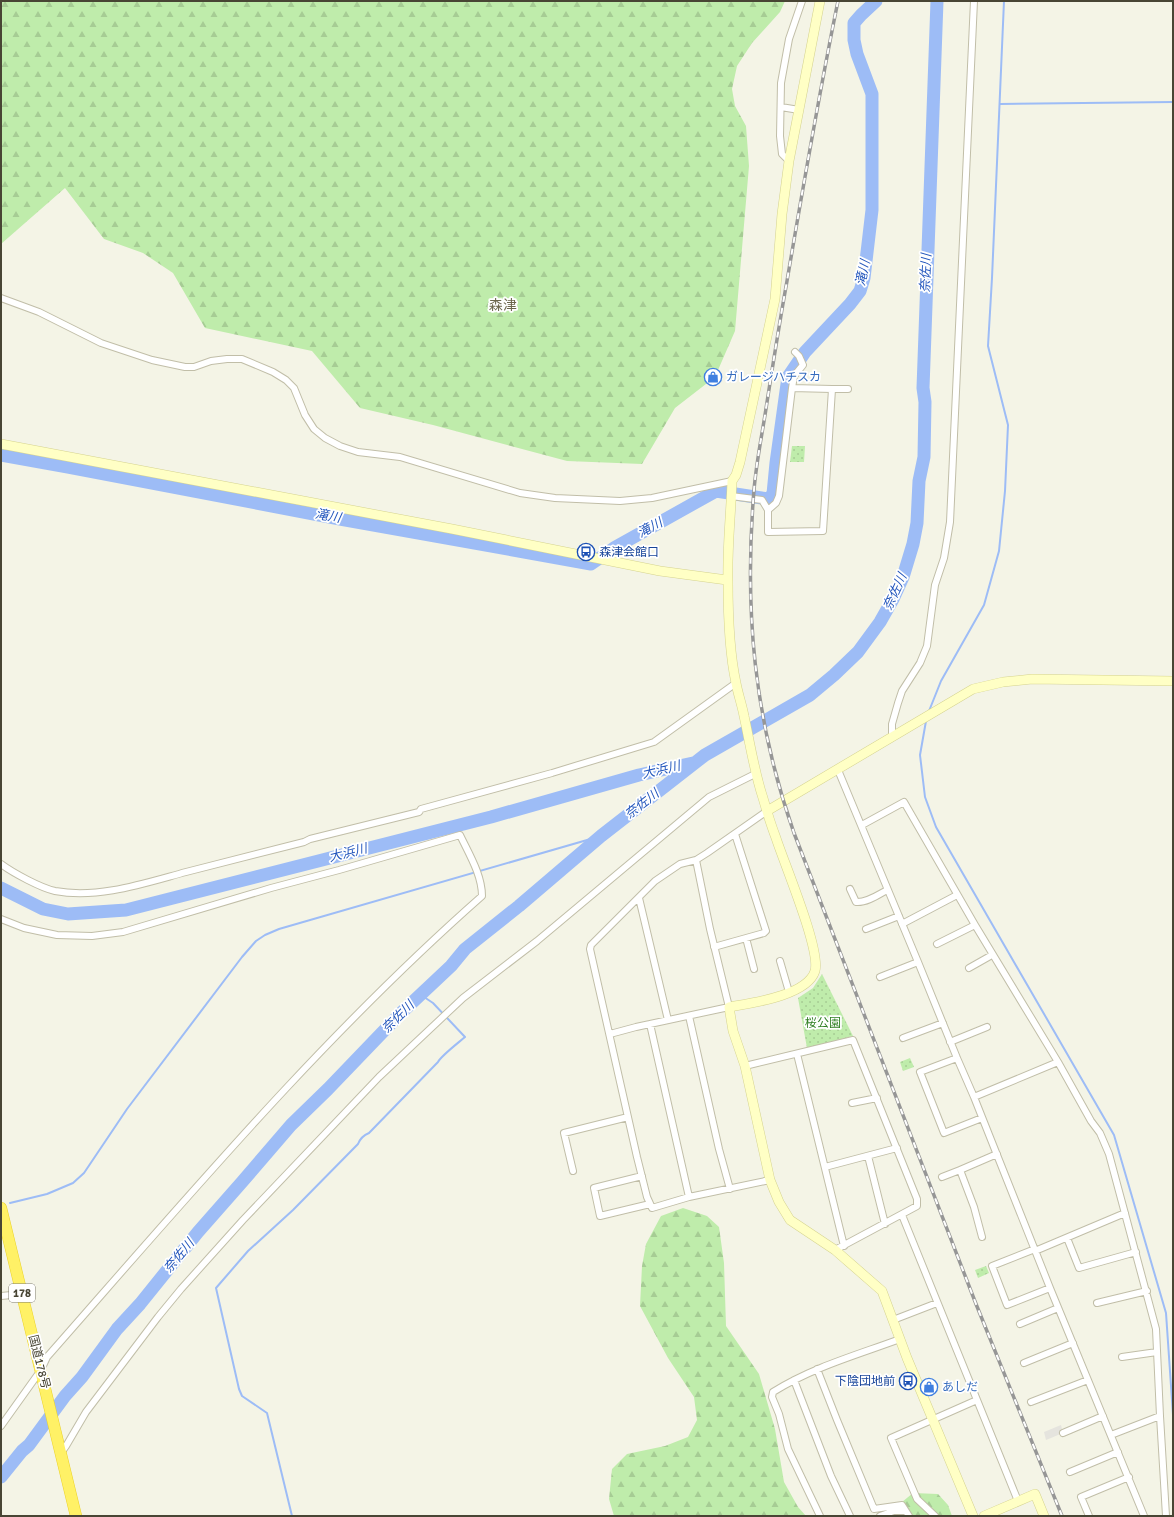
<svg xmlns="http://www.w3.org/2000/svg" width="1174" height="1517" font-family="Signika,'Noto Sans JP',sans-serif">
  <defs>
    <pattern id="forest-firs" width="22" height="20" patternUnits="userSpaceOnUse"><rect width="22" height="20" fill="#bfecab"/><path d="M5 1l3.5 6h-7zM16 11l3.5 6h-7z" fill="#a6cc94"/></pattern>
    <pattern id="park-dots" width="8" height="8" patternUnits="userSpaceOnUse"><rect width="8" height="8" fill="#bfecab"/><path d="M2 2h.1M6 6h.1" fill="none" stroke="#a6cc94" stroke-width="1.8" stroke-linecap="round"/></pattern>
  </defs>
  <rect width="100%" height="100%" fill="#f4f4e6"/>
  <!-- forest -->
  <path fill="url(#forest-firs)" d="M 1,1 L 785,1 L 780,12 L 752,43 L 737,66 L 732,89 L 735,106 L 746,126 L 749,166 L 735,331 L 715,377 L 675,408 L 642,464 L 567,461 L 433,425 L 360,408 L 312,351 L 205,328 L 173,273 L 143,253 L 104,239 L 65,188 L 1,244 Z
    M 683,1208 L 707,1216 L 719,1227 L 724,1263 L 726,1326 L 759,1374 L 775,1429 L 784,1482 L 798,1507 L 806,1516 L 614,1516 L 609,1499 L 612,1469 L 627,1454 L 665,1446 L 688,1437 L 697,1420 L 694,1397 L 668,1358 L 640,1306 L 642,1266 L 646,1244 L 661,1216 Z
    M 913,1493 L 938,1494 L 948,1505 L 952,1516 L 885,1516 Z"/>
  <!-- park -->
  <path fill="url(#park-dots)" d="M 792,446 L 805,446 L 804,462 L 790,462 Z
    M 822,974 L 853,1036 L 807,1048 L 798,998 L 813,988 Z
    M 910,1058 L 914,1067 L 903,1071 L 900,1062 Z
    M 986,1266 L 989,1273 L 978,1278 L 975,1270 Z"/>
  <!-- parking -->
  <path fill="#e5e4de" d="M 1061,1425 L 1063,1433 L 1046,1440 L 1044,1432 Z"/>
  <g fill="none" stroke-linecap="round" stroke-linejoin="round">
    <!-- stream -->
    <path stroke="#9dbcf6" stroke-width="2" d="M 1000,104 L 1173,102
      M 929,711 L 941,681 L 984,605 L 999,551 L 1005,491 L 1008,425 L 988,346 L 992,278 L 1004,1
      M 926,721 L 920,755 L 925,797 L 936,827 L 1114,1135 L 1166,1313 L 1173,1415
      M 10,1203 L 47,1194 L 73,1183 L 84,1173 L 127,1109 L 242,957 L 256,941 L 265,935 L 279,929 L 601,836
      M 292,1516 L 267,1413 L 242,1396 L 239,1389 L 216,1288 L 248,1251 L 293,1210 L 358,1144 C 360,1139 364,1135 369,1133 L 438,1062 C 441,1056 458,1043 465,1037 L 433,1003 L 421,995"/>
    <!-- river -->
    <path stroke="#9dbcf6" stroke-width="13" d="M 1,455 L 68,467 L 340,519 L 591,564 L 614,548 L 716,491 L 768,499 L 773,494 L 776,463 L 788,377 L 805,352 L 850,304 L 860,291 L 864,278 L 872,210 L 872,94 L 857,54 L 854,40 L 854,23 L 861,15 L 876,1
      M 1,888 L 43,909 L 68,914 L 126,910 L 491,817 L 639,775 L 693,763
      M 1,1477 L 22,1451 L 29,1445 L 65,1396 L 82,1377 L 117,1329 L 140,1304 L 198,1232 L 242,1182 L 291,1125 L 328,1089 L 401,1013 L 451,966 L 465,949 L 519,906 L 601,836 L 705,755 L 810,695 L 834,675 L 858,652 L 880,622 L 893,599 L 903,577 L 913,544 L 917,523 L 919,481 L 924,457 L 925,402 L 923,388 L 937,1"/>
    <defs>
      <path id="street" d="M 781,107 L 799,110
        M 789,161 L 782,154 L 780,136 L 781,83 L 789,39 L 802,1
        M 1,298 L 39,312 L 101,343 L 152,360 L 185,367 L 194,367 L 211,361 L 227,359 L 242,359 L 273,372 L 286,380 L 294,388 L 305,415 L 314,429 L 325,438 L 340,446 L 358,452 L 400,457 L 520,493 L 555,498 L 620,501 L 652,498 L 732,481
        M 832,389 L 848,389
        M 731,496 L 762,500 L 768,510 L 768,532 L 823,531 L 832,389 L 792,388
        M 768,510 L 776,503 L 779,496 L 792,388 L 794,376 L 803,365 L 799,356 L 795,352
        M 892,737 L 892,724 L 898,703 L 902,691 L 920,663 L 927,646 L 935,585 L 944,558 L 950,522 L 974,1
        M 838,770 L 918,962 L 957,1058 L 974,1097 L 1050,1288 L 1144,1516
        M 767,811 L 707,853 L 696,860 L 680,864 L 655,881 L 591,945 L 590,949 L 637,1157 L 647,1197 L 652,1208 L 689,1197 L 770,1180
        M 862,825 L 904,802 L 975,925 L 1058,1062 L 1091,1121 L 1100,1133 L 1109,1154 L 1156,1329 L 1160,1416
        M 1,864 C 13,873 41,888 55,891 C 99,899 145,883 186,872 C 226,862 265,852 304,842 L 310,839 L 419,812 L 421,809 L 552,773 L 654,742 L 736,683
        M 850,889 L 856,902 C 866,903 878,895 887,890
        M 639,898 L 668,1020
        M 1,919 L 24,928 L 57,935 L 92,936 L 123,932 L 271,888 L 339,870 L 460,835 C 469,854 482,875 482,896 C 323,1036 186,1199 47,1357 L 41,1370 L 1,1426
        M 902,924 L 957,895
        M 866,929 L 899,916
        M 746,938 L 754,969
        M 937,944 L 975,925
        M 714,947 L 764,933 L 766,931 L 735,834
        M 780,961 L 789,992
        M 969,968 L 992,955
        M 880,977 L 918,962
        M 689,1016 L 719,1149 L 730,1189
        M 650,1024 L 689,1197
        M 610,1034 L 636,1027 L 729,1007 L 710,929 L 696,860
        M 903,1038 L 943,1023
        M 950,1042 L 987,1027
        M 797,1054 L 844,1246
        M 957,1058 L 920,1072 L 944,1133 L 982,1118
        M 745,1066 L 853,1040 L 917,1199 L 917,1206 L 835,1250
        M 974,1097 L 1058,1062
        M 852,1103 L 877,1098
        M 868,1156 L 885,1224
        M 825,1167 L 897,1148
        M 573,1171 L 564,1133 L 628,1117
        M 642,1176 L 594,1188 L 600,1216 L 650,1204
        M 942,1177 L 960,1170
        M 902,1215 L 1018,1501
        M 982,1237 L 974,1207 L 960,1170 L 997,1154
        M 1067,1238 L 1079,1268 L 1136,1252
        M 1035,1249 L 992,1266 L 1007,1305 L 1050,1288
        M 1035,1251 L 1125,1213
        M 1,1296 L 22,1294
        M 1097,1303 L 1147,1291
        M 893,1320 L 937,1303
        M 1020,1324 L 1058,1308
        M 1122,1357 L 1157,1352
        M 1024,1363 L 1073,1343
        M 817,1369 L 837,1420 L 874,1509 L 902,1505 L 909,1516
        M 794,1380 L 831,1476 L 850,1516
        M 1031,1402 L 1088,1380
        M 1063,1433 L 1103,1416
        M 1111,1435 L 1160,1416 L 1166,1516
        M 61,1453 L 66,1446 L 86,1412 L 158,1317 L 181,1289 L 243,1220 L 379,1077 L 463,998 L 537,941 L 709,797 L 755,774
        M 1070,1472 L 1118,1452
        M 820,1516 L 788,1449 L 779,1414 L 772,1397 L 773,1392 C 813,1367 857,1355 900,1339
        M 880,1516 L 894,1511 L 905,1511
        M 935,1516 L 917,1499 L 891,1438 L 977,1400
        M 1089,1516 L 1081,1497 L 1129,1477"/>
      <path id="secondary" d="M 820,1 L 789,161 L 782,214 L 775,299 L 740,462 L 736,475 L 732,481 C 731,514 727,547 728,581 C 728,614 729,651 736,683 C 738,694 742,705 744,716 C 750,743 754,771 763,798 C 767,812 771,825 776,838 C 784,863 821,950 815,971 C 807,996 751,1003 729,1007 L 733,1031 L 745,1066 L 770,1180 L 779,1202 L 790,1220 L 835,1250 L 882,1291 L 907,1358 L 973,1516
        M 1,444 L 452,529 L 660,571 L 727,580
        M 767,811 L 973,689 L 1003,682 L 1032,679 L 1173,681
        M 984,1516 L 1035,1494 L 1044,1516"/>
      <path id="highway" d="M 1,1208 L 76,1516"/>
    </defs>
    <!-- street casing -->
    <use href="#street" stroke="#c1bea8" stroke-width="8"/>
    <!-- secondary casing -->
    <use href="#secondary" stroke="#d5d390" stroke-width="10"/>
    <!-- highway casing -->
    <use href="#highway" stroke="#ebd22a" stroke-width="12"/>
    <!-- street -->
    <use href="#street" stroke="#fff" stroke-width="6"/>
    <!-- secondary -->
    <use href="#secondary" stroke="#ffffc5" stroke-width="9"/>
    <!-- highway -->
    <use href="#highway" stroke="#fff166" stroke-width="11"/>
    <defs>
      <path id="rail" d="M 838,1 C 819,94 803,187 787,281 C 779,325 772,370 765,415 C 761,440 756,465 754,490 C 744,610 754,719 794,833 L 976,1304 L 1062,1516"/>
    </defs>
    <!-- rail casing -->
    <use href="#rail" stroke="#969696" stroke-width="3.5"/>
    <!-- rail -->
    <use href="#rail" stroke="#fff" stroke-width="2" stroke-dasharray="6" stroke-linecap="butt"/>
  </g>
  <!-- icons -->
  <defs>
    <symbol id="shop-ring" viewBox="-11 -11 22 22"><circle r="9.5" fill="#fff" stroke="#3f7fe0" stroke-width="1.5"/><path d="M-5-2.5h2.3a2.7 3.5 0 0 1 5.4 0H5L5.5 6h-11ZM-1.5-2.5h3a1.5 2.3 0 0 0-3 0Z" fill="#3f7fe0"/></symbol>
    <symbol id="bus-ring" viewBox="-11 -11 22 22"><circle r="9.5" fill="#fff" stroke="#1a4fb4" stroke-width="1.5"/><path d="M-5-6H5V4H4V6H2V4H-2V6H-4V4H-5ZM-3.5-4V0h7V-4ZM-3.5 1.2v1.5H-2V1.2ZM2 1.2v1.5H3.5V1.2Z" fill="#1a4fb4"/></symbol>
  </defs>
  <g fill-rule="evenodd">
    <use href="#shop-ring" x="703" y="367" width="20" height="20"/>
    <use href="#bus-ring" x="576" y="542" width="20" height="20"/>
    <use href="#bus-ring" x="898" y="1371" width="20" height="20"/>
    <use href="#shop-ring" x="919" y="1377" width="20" height="20"/>
  </g>
  <g text-anchor="middle" dominant-baseline="central" stroke-width="3.5" stroke-linejoin="round" paint-order="stroke">
    <!-- shield labels -->
    <rect fill="#fff" stroke="#7f7d71" stroke-width="1" x="9" y="1284" width="26" height="18" rx="3"/>
    <g font-size="11" font-weight="bold" fill="#484534">
      <text x="22" y="1293">178</text>
    </g>
    <!-- shop labels -->
    <g font-size="12" fill="#366cbe" stroke="#fff" text-anchor="start">
      <text x="726" y="377">ガレージハチスカ</text>
      <text x="942" y="1387">あしだ</text>
    </g>
    <!-- transit labels -->
    <g font-size="12" fill="#164399" stroke="#fff" text-anchor="start">
      <text x="599" y="552">森津会館口</text>
      <text x="895" y="1381" text-anchor="end">下陰団地前</text>
    </g>
    <!-- park labels -->
    <g font-size="12" fill="#2f7f22" stroke="#fff">
      <text x="823" y="1023">桜公園</text>
    </g>
    <!-- street labels -->
    <g font-size="12" fill="#484534" stroke="#fff">
      <text transform="translate(39 1362) rotate(76)">国道178号</text>
    </g>
    <!-- water labels -->
    <g font-size="13" font-style="italic" fill="#2457bd" stroke="#fff">
      <text transform="translate(863 273) rotate(-78)">滝川</text>
      <text transform="translate(926 273) rotate(-88)">奈佐川</text>
      <text transform="translate(328 516) rotate(10)">滝川</text>
      <text transform="translate(650 528) rotate(-29)">滝川</text>
      <text transform="translate(895 592) rotate(-65)">奈佐川</text>
      <text transform="translate(661 770) rotate(-13)">大浜川</text>
      <text transform="translate(642 804) rotate(-38)">奈佐川</text>
      <text transform="translate(348 853) rotate(-14)">大浜川</text>
      <text transform="translate(398 1017) rotate(-45)">奈佐川</text>
      <text transform="translate(179 1256) rotate(-50)">奈佐川</text>
    </g>
    <!-- quarter labels -->
    <g font-size="14" fill="#6b664b" stroke="#fff">
      <text x="503" y="305">森津</text>
    </g>
  </g>
  <!-- border -->
  <rect width="1174" height="1517" fill="none" stroke="#484534" stroke-width="4"/>
</svg>
